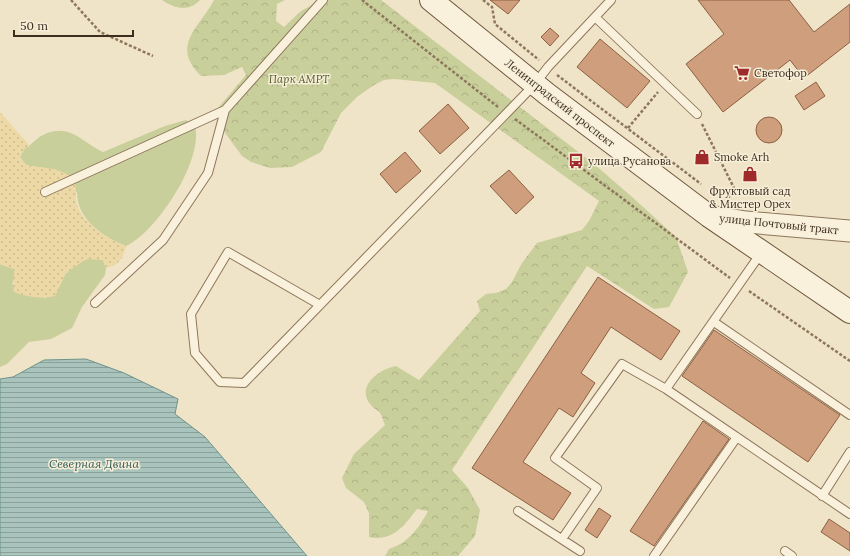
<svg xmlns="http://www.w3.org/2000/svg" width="850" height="556" font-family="Lora,serif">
  <defs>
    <pattern id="forest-crowns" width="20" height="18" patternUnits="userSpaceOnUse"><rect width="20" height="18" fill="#c9cf9b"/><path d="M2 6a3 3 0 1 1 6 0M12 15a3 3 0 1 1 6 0" fill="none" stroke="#aeb285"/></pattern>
    <pattern id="sand-dots" width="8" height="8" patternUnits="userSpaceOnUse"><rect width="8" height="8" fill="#ecd9a5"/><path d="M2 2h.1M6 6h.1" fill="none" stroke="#cbbb8e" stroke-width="1.8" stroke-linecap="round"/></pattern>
    <pattern id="water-rules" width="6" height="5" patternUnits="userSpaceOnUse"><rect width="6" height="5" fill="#a9c4bc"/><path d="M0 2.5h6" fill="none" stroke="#8ba098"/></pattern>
  </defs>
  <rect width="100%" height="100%" fill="#f0e4c8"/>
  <!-- green -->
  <path fill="#c9cf9b" d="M 186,120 L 195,126 C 204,160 156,233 126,246 C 103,237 77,219 77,193 L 58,171 L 26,165 L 20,157 L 25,148 C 32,145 36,138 43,135 C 69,122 83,143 103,152 L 165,126 Z
    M 94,258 L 103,260 L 106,268 L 105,275 L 82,307 L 72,328 L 51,339 L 29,342 L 7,364 L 0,367 L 0,264 L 14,269 L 15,277 L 12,284 L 30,296 L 46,298 C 60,283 72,259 94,258 Z"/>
  <!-- forest -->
  <path fill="url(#forest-crowns)" d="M 162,0 L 200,0 C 189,12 175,9 162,0 Z
    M 214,0 L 285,0 L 277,4 L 276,21 L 284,27 L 301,11 L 321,0 L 381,0 L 594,164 L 631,196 L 676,237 L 688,272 L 669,307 L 654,309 L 587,266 L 452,470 L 468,488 L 480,510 L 475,536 L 458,556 L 385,556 L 389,549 C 408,543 419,528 428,511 L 417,509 C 404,526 392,542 369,537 L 369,513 L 364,502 L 346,488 L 342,478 L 354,454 L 385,425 C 383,421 382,414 378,411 C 376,409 373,408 371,405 C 355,387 379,369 396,366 L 419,380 L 480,311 L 477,301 L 486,294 L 496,293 L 506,289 L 512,282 L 522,263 L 537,243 L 582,230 L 589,221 L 599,201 L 435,83 L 394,79 L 384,80 L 374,85 L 357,97 L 341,113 L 321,152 L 292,167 L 270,168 L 251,162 L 242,156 L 223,130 L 218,119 L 218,108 L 246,75 L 242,67 L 224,75 L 201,76 C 170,46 199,28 214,0 Z"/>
  <!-- sand -->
  <path fill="url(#sand-dots)" d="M 0,112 L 30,146 L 25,148 L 20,157 L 26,165 C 39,168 57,167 68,175 C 80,182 74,194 77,205 C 84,224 108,239 126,246 C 124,258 118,266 106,268 L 103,260 L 86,259 L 66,273 L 55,296 C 42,299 26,297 14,292 C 12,284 15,277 14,269 L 0,264 Z"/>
  <!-- water -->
  <path fill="url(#water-rules)" stroke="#6f938a" d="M 86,359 L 124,373 L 178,399 L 175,414 L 205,437 L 307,556 L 0,556 L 0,379 L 13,377 L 44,360 Z"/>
  <!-- building -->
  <path fill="#cf9f7d" stroke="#8d5f41" d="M 490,0 L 520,0 L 508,14 Z
    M 698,0 L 789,0 L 814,32 L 850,4 L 850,42 L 804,78 L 790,60 L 723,112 L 686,64 L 724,34 Z
    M 550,28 L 559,36 L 550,46 L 541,37 Z
    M 600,39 L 650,81 L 627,108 L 577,67 Z
    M 816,82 L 825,96 L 804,110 L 795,96 Z
    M 448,104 L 469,128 L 440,154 L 419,131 Z
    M756 130a13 13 0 1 1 26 0a13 13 0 1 1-26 0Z
    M 405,152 L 421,171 L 396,193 L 380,174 Z
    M 509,170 L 534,197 L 516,214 L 490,186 Z
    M 598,277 L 680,331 L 661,360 L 611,327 L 581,373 L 595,383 L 573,417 L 559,408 L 523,462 L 571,493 L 553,520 L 472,468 Z
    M 714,330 L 840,415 L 808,462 L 682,376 Z
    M 703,421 L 729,439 L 654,546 L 630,531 Z
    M 599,508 L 611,516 L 597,538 L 585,530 Z
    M 829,519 L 850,533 L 850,551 L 821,532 Z"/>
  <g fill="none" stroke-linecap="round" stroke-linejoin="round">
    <defs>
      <path id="service" d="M 595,17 L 697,114
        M 45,192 L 225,110 L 323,0
        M 95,303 L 163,240 L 208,173 L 225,110
        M 320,305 L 228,252 L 191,314 L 195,353 L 220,382 L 244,383 L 535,84 L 548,67 L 611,0
        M 714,322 L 850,415
        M 666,389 L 761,253
        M 822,496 L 850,452
        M 518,511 L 580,551
        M 562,539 L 597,488 L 555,458 L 622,364 L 666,389 L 850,514
        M 785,551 L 792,556
        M 654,556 L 737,437"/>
      <path id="tertiary" d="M 709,216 L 746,222 L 850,231"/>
      <path id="secondary" d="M 431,0 L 547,94 L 709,216 L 850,312"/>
    </defs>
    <!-- service casing -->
    <use href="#service" stroke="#8d765c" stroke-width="10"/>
    <!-- tertiary casing -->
    <use href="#tertiary" stroke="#8d765c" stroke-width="23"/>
    <!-- secondary casing -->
    <use href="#secondary" stroke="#6f573f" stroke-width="24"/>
    <!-- path -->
    <path stroke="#8d765c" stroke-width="2.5" stroke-dasharray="3 2" stroke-linecap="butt" d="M 71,0 L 100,32 L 153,56
      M 362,0 L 498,107
      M 483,0 L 492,7 L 495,24 L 539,60
      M 557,75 L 701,184
      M 515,119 L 730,278
      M 702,124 L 734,188 L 727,200
      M 628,128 L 658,92
      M 749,291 L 850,361"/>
    <!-- service -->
    <use href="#service" stroke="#faf1dc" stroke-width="8"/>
    <!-- tertiary -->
    <use href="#tertiary" stroke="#faf1dc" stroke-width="21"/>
    <!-- secondary -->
    <use href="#secondary" stroke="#faf1dc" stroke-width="22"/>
  </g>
  <!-- icons -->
  <defs>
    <symbol id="supermarket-bare" viewBox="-9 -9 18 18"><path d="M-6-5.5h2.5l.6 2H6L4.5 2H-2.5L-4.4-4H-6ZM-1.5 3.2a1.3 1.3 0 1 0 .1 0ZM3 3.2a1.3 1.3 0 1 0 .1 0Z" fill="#9e2a2b" stroke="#f7eed8" stroke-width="2.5" paint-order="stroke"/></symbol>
    <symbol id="shop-bare" viewBox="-9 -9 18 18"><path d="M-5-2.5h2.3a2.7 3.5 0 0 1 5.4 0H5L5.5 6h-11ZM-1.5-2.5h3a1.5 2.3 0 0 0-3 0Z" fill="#9e2a2b" stroke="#f7eed8" stroke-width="2.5" paint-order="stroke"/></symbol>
    <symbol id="bus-bare" viewBox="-9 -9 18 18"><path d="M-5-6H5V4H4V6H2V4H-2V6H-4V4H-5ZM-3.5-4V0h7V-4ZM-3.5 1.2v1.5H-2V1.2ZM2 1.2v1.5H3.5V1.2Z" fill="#9e2a2b" stroke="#f7eed8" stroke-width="2.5" paint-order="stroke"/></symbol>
  </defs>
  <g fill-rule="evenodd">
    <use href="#supermarket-bare" x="731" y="62" width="22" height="22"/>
    <use href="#shop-bare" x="691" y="146" width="22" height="22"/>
    <use href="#bus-bare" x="565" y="150" width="22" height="22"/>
    <use href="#shop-bare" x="739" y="163" width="22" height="22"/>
  </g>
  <g text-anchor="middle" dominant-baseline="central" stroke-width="3" stroke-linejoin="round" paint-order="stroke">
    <!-- poi labels -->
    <g font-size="11" fill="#3d2e20" stroke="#f7eed8" text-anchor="start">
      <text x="754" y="73">Светофор</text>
      <text x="714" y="157">Smoke Arh</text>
      <text x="588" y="161">улица Русанова</text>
      <text x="750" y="191" text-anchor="middle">Фруктовый сад<tspan x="750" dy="13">&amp; Мистер Орех</tspan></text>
    </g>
    <!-- park labels -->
    <g font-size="11" font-style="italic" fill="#4d5a26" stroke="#f7eed8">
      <text x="299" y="79">Парк АМРТ</text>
    </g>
    <!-- street labels -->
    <g font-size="11" fill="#3d2e20" stroke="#f7eed8">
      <text transform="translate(560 103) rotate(38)">Ленинградский проспект</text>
      <text transform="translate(779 224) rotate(6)">улица Почтовый тракт</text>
    </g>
    <!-- water labels -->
    <g font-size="12" font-style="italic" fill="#2f5d5a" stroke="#f7eed8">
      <text x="94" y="463">Северная Двина</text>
    </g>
  </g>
  <!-- scale -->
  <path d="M14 30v6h119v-6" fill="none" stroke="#3d2e20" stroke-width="2"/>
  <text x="20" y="30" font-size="12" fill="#3d2e20" stroke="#f7eed8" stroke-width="3" paint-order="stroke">50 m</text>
</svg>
